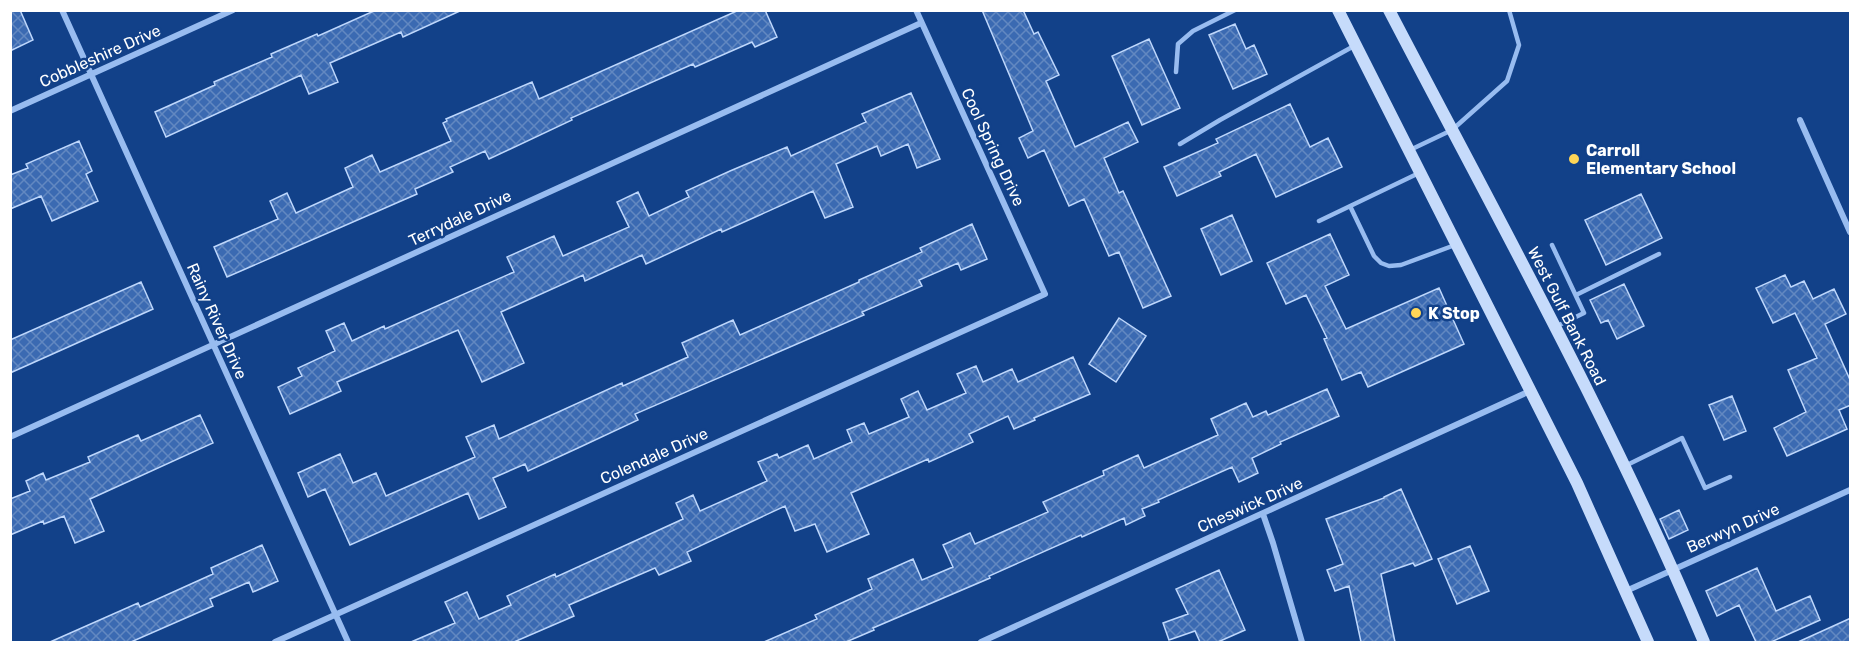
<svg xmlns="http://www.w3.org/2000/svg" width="1861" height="653" font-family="Rubik,sans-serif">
  <defs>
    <pattern id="building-cross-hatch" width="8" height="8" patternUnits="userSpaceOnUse" patternTransform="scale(1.5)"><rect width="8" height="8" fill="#3b6ab2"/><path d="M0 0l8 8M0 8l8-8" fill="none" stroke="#6288c1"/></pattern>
  </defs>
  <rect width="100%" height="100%" fill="#124189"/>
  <!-- building -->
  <path fill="url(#building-cross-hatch)" stroke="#bed7fc" stroke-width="1.5" d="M 10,10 L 20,10 L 33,40 L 10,51 Z
    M 376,10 L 462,10 L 403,37 L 401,32 L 330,63 L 338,82 L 309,94 L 301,75 L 166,137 L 155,112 L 215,85 L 214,82 L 272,57 L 271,54 L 317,34 L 318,36 Z
    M 739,10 L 765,10 L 777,37 L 755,47 L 752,42 L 695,67 L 693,64 L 571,118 L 572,120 L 489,159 L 485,151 L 450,167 L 453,172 L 415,189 L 417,194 L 227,277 L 214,247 L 278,219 L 270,201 L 287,193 L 296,213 L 353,187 L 345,168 L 372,155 L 380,172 L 451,141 L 443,123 L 447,121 L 446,119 L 532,82 L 539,99 Z
    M 982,10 L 1023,10 L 1034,34 L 1038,32 L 1059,75 L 1046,81 L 1075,147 L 1128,122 L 1138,142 L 1104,158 L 1119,193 L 1123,191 L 1171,296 L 1143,308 L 1119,252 L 1109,256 L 1084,199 L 1069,206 L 1044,150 L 1028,158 L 1019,138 L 1033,131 Z
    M 1235,24 L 1246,49 L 1254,45 L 1267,74 L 1233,89 L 1209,35 Z
    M 1149,39 L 1180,108 L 1142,125 L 1112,56 Z
    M 911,93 L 940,159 L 917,168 L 908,144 L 881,156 L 877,146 L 836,164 L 853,207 L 825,218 L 813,191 L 722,232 L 721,229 L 646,264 L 642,255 L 585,281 L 583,275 L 501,312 L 524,363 L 482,382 L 458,330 L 337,382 L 341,391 L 290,414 L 278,387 L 302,376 L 298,368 L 335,351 L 326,331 L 344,323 L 352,341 L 384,326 L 385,329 L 514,272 L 507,257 L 554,236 L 563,256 L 629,227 L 617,202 L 638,192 L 649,216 L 689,197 L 686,191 L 730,171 L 787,147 L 791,156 L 866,122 L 862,114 Z
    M 1290,104 L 1310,147 L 1328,138 L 1342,167 L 1276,197 L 1256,154 L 1219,172 L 1221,176 L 1177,196 L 1164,167 L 1218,143 L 1216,139 Z
    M 79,141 L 92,171 L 86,174 L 98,201 L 52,221 L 41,196 L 10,209 L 10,175 L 28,168 L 26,164 Z
    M 1641,194 L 1662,238 L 1606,265 L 1585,220 Z
    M 1232,215 L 1252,261 L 1221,275 L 1201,229 Z
    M 972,224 L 987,259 L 961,270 L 958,263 L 919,280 L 922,286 L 862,312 L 864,315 L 635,414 L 638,420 L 578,448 L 528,471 L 525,464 L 493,478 L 506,507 L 479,519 L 468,493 L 350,545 L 325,489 L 308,497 L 298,473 L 340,454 L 353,483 L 376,473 L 386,496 L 475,457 L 466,437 L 494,425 L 499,439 L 622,383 L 623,386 L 688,357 L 682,343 L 733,320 L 740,335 L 859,282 L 859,280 L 922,252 L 920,248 Z
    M 1330,234 L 1349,275 L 1325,286 L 1346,329 L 1439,288 L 1464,344 L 1368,387 L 1361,372 L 1342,380 L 1324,339 L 1327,338 L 1306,295 L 1286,304 L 1267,263 Z
    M 1785,275 L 1791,287 L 1804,281 L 1813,299 L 1834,289 L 1846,314 L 1825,324 L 1851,382 L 1851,405 L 1839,410 L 1847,429 L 1787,456 L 1774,428 L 1806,412 L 1788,370 L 1817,358 L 1795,313 L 1773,323 L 1756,288 Z
    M 141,282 L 153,309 L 10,373 L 10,340 Z
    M 1624,284 L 1644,326 L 1617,339 L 1608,320 L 1601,323 L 1590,300 Z
    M 1119,318 L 1146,336 L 1116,382 L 1089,364 Z
    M 1073,357 L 1090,394 L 1034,418 L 1035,420 L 1014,429 L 1008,416 L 969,434 L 973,442 L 929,462 L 928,459 L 851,493 L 869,534 L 827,552 L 815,524 L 795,531 L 785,506 L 687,552 L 691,561 L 659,575 L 655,568 L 569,605 L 574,616 L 514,642 L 411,642 L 455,623 L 445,602 L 467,592 L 479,619 L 511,605 L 507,596 L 555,574 L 556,577 L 683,519 L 676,503 L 693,495 L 700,511 L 767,481 L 758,462 L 777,454 L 779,458 L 808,445 L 814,459 L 852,442 L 847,430 L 864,423 L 869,434 L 909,417 L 901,399 L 918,391 L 927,410 L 966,393 L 957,374 L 976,366 L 983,382 L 1012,369 L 1018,382 Z
    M 1327,389 L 1339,416 L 1280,442 L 1281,444 L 1252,458 L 1258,473 L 1239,482 L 1232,467 L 1158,500 L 1159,502 L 1142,509 L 1145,516 L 1126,525 L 1124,518 L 1082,537 L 1081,535 L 989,576 L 990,578 L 873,628 L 874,630 L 846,642 L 764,642 L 817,619 L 815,615 L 872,589 L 868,579 L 913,559 L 922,580 L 953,567 L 943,545 L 970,533 L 975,544 L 1048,512 L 1043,502 L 1104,475 L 1103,471 L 1138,455 L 1144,468 L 1218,435 L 1211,419 L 1246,403 L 1253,417 L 1266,411 L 1268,415 Z
    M 1732,396 L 1746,431 L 1724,440 L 1709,405 Z
    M 200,415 L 213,443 L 90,499 L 104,531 L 75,543 L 64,516 L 44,524 L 43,521 L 10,535 L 10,499 L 30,491 L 26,481 L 43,473 L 46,480 L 90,462 L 88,457 L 138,435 L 141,441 Z
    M 1401,489 L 1432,559 L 1415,566 L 1413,563 L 1381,574 L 1395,642 L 1361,642 L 1349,586 L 1335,591 L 1327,570 L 1343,564 L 1326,519 L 1384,498 L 1384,497 Z
    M 1679,510 L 1688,530 L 1669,539 L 1660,519 Z
    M 262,545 L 278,581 L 253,592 L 249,582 L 210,599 L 213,606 L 131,642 L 50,642 L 138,603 L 140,607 L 213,574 L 211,568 Z
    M 1470,546 L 1489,591 L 1457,604 L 1438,559 Z
    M 1757,568 L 1776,611 L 1810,596 L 1820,620 L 1771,642 L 1756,642 L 1739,605 L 1717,616 L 1706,591 Z
    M 1219,570 L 1245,630 L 1218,642 L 1200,642 L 1195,631 L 1169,640 L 1163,623 L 1188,614 L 1176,589 Z
    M 1851,618 L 1851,642 L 1798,642 Z"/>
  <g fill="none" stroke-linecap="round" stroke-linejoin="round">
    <!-- service -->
    <path stroke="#98bcf0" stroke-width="4.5" d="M 1176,72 L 1178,44 L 1193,31 L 1235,10
      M 1180,144 L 1220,120 L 1354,46
      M 1410,150 L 1452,130 L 1507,81 L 1519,45 L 1509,10
      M 1350,206 L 1374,256 L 1381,263 L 1389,266 L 1401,265 L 1455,245
      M 1319,221 L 1419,173
      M 1552,245 L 1584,313 L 1555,327
      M 1576,295 L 1659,254
      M 1627,465 L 1682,438 L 1705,488 L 1730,477"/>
    <!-- minor -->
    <path stroke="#98bcf0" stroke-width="6" d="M 62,10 L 348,642
      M 10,111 L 233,10
      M 1800,120 L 1850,232
      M 10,437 L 921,23
      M 1263,514 L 1273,543 L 1302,642
      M 1626,591 L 1850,490
      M 275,642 L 1045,294 L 916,10
      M 981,642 L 1530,391"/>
    <!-- secondary -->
    <path stroke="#c6dbfb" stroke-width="12" d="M 1338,10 L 1577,483 L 1648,642
      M 1389,10 C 1498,219 1613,425 1704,642"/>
  </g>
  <!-- markers -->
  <g fill="#ffd657" stroke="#124189" stroke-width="2">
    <circle cx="1574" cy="159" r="6"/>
    <circle cx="1416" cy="313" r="6"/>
  </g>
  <g text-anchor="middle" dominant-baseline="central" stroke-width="5" stroke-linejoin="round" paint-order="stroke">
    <!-- street labels -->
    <g font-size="16" fill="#fff" stroke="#124189">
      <text transform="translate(100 56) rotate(-24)">Cobbleshire Drive</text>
      <text transform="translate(993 147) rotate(65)">Cool Spring Drive</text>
      <text transform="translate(460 218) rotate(-25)">Terrydale Drive</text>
      <text transform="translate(1567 316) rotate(63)">West Gulf Bank Road</text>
      <text transform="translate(217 321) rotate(66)">Rainy River Drive</text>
      <text transform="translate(654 456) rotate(-24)">Colendale Drive</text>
      <text transform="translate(1250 505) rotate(-24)">Cheswick Drive</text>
      <text transform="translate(1733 528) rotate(-24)">Berwyn Drive</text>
    </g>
    <!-- poi labels -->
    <g font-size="16" font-weight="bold" fill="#fff" stroke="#124189" text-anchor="start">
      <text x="1586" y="150">Carroll<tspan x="1586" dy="18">Elementary School</tspan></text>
      <text x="1428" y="313">K Stop</text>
    </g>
  </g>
  <!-- border -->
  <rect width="1861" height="653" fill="none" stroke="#ffffff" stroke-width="24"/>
</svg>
